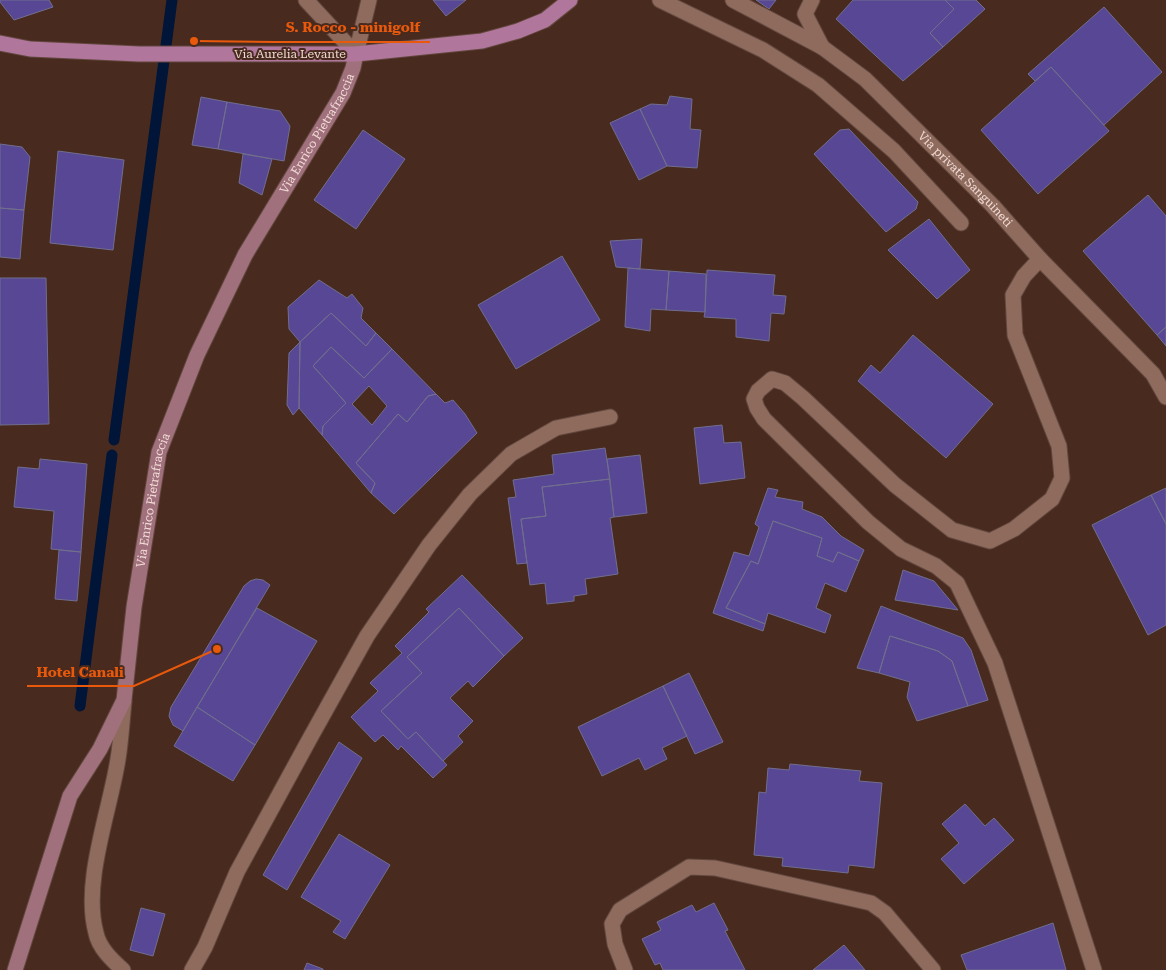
<svg xmlns="http://www.w3.org/2000/svg" width="1166" height="970" font-family="'Roboto Serif',serif">
  <rect width="100%" height="100%" fill="#492a1f"/>
  <g fill="none" stroke-linecap="round" stroke-linejoin="round">
    <!-- stream -->
    <path stroke="#001537" stroke-width="11" d="M 114,440 L 172,0
      M 80,706 L 112,455"/>
  </g>
  <!-- building -->
  <path fill="#574794" stroke="#716e8e" fill-rule="evenodd" d="M 0,0 L 49,0 L 53,7 L 14,20 L 0,2 Z
    M 433,0 L 466,0 L 446,16 Z
    M 756,0 L 776,0 L 769,9 Z
    M 853,0 L 945,0 L 954,9 L 930,33 L 943,47 L 903,81 L 836,19 Z
    M 945,0 L 976,0 L 985,9 L 943,47 L 930,33 L 954,9 Z
    M 1104,7 L 1162,72 L 1104,125 L 1051,67 L 1035,81 L 1028,74 Z
    M 1051,67 L 1109,131 L 1038,194 L 981,130 Z
    M 670,96 L 692,99 L 690,129 L 701,130 L 697,168 L 667,166 L 640,109 L 651,104 L 667,105 Z
    M 201,97 L 227,102 L 218,149 L 192,145 Z
    M 227,102 L 280,111 L 290,126 L 284,161 L 218,149 Z
    M 640,109 L 667,166 L 639,180 L 610,123 Z
    M 849,129 L 918,202 L 916,209 L 886,232 L 814,154 L 840,130 Z
    M 363,130 L 405,159 L 356,229 L 314,200 Z
    M 0,144 L 22,147 L 30,157 L 24,210 L 0,208 Z
    M 58,151 L 124,160 L 113,250 L 50,243 Z
    M 243,154 L 272,159 L 262,195 L 239,183 Z
    M 1148,195 L 1166,216 L 1166,327 L 1157,335 L 1083,251 Z
    M 0,208 L 24,210 L 20,259 L 0,257 Z
    M 929,219 L 970,270 L 937,299 L 888,250 Z
    M 642,239 L 640,269 L 616,267 L 610,241 Z
    M 562,256 L 600,320 L 516,369 L 478,305 Z
    M 628,268 L 669,271 L 666,310 L 651,309 L 650,331 L 625,327 Z
    M 707,270 L 775,275 L 773,295 L 786,296 L 784,314 L 771,313 L 769,341 L 736,337 L 736,319 L 704,317 L 705,312 Z
    M 669,271 L 706,274 L 705,312 L 666,310 Z
    M 0,278 L 46,278 L 49,424 L 0,425 Z
    M 319,280 L 347,298 L 352,294 L 363,308 L 361,318 L 376,333 L 366,346 L 331,313 L 300,342 L 289,329 L 288,307 Z
    M 331,313 L 366,346 L 376,333 L 392,349 L 364,378 L 331,347 L 313,366 L 346,403 L 323,426 L 322,435 L 299,408 L 300,342 Z
    M 1166,327 L 1166,346 L 1157,335 Z
    M 913,335 L 993,404 L 946,458 L 858,381 L 871,365 L 880,373 Z
    M 300,342 L 299,408 L 293,415 L 287,405 L 289,353 Z
    M 331,347 L 364,378 L 392,349 L 436,394 L 428,396 L 407,422 L 398,414 L 356,463 L 375,483 L 371,493 L 322,435 L 323,426 L 346,403 L 313,366 ZM 369,386 L 387,406 L 372,425 L 352,404 Z
    M 436,394 L 445,403 L 453,400 L 465,414 L 477,433 L 394,514 L 371,493 L 375,483 L 356,463 L 398,414 L 407,422 L 428,396 Z
    M 722,425 L 724,443 L 741,442 L 745,478 L 700,484 L 694,428 Z
    M 605,448 L 610,479 L 542,487 L 546,516 L 521,519 L 527,563 L 517,564 L 508,498 L 516,497 L 513,480 L 554,474 L 552,455 Z
    M 640,455 L 647,513 L 614,517 L 607,459 Z
    M 40,459 L 87,464 L 81,552 L 51,549 L 54,511 L 14,507 L 18,467 L 39,469 Z
    M 610,479 L 614,517 L 610,518 L 618,574 L 585,579 L 587,594 L 574,596 L 574,601 L 547,604 L 545,583 L 530,585 L 521,519 L 546,516 L 542,487 Z
    M 768,488 L 778,490 L 775,497 L 803,502 L 802,509 L 822,517 L 841,536 L 864,550 L 859,561 L 838,552 L 833,562 L 817,556 L 822,538 L 773,521 L 758,564 L 751,561 L 726,608 L 765,624 L 763,631 L 713,613 L 734,552 L 749,556 L 759,527 L 755,524 Z
    M 1166,488 L 1166,524 L 1151,495 Z
    M 1151,495 L 1166,524 L 1166,625 L 1148,635 L 1092,525 Z
    M 773,521 L 822,538 L 817,556 L 833,562 L 838,552 L 859,561 L 846,592 L 825,583 L 816,608 L 831,615 L 825,633 L 768,613 L 765,624 L 726,608 L 751,561 L 758,564 Z
    M 59,550 L 81,552 L 77,601 L 55,599 Z
    M 903,570 L 934,581 L 958,610 L 895,600 Z
    M 462,575 L 523,638 L 504,656 L 459,608 L 407,657 L 422,673 L 381,711 L 408,739 L 416,732 L 447,765 L 433,778 L 401,746 L 398,750 L 383,735 L 375,742 L 351,717 L 378,691 L 370,683 L 402,653 L 395,646 L 429,612 L 426,609 Z
    M 256,579 L 263,580 L 270,585 L 183,731 L 173,725 L 169,716 L 171,707 L 244,586 L 250,581 Z
    M 881,606 L 963,638 L 971,650 L 988,700 L 968,706 L 952,661 L 938,651 L 890,636 L 879,673 L 857,668 Z
    M 257,608 L 317,641 L 255,745 L 197,707 Z
    M 459,608 L 504,656 L 473,687 L 468,681 L 450,698 L 473,721 L 458,736 L 463,742 L 443,761 L 416,732 L 408,739 L 381,711 L 422,673 L 407,657 Z
    M 890,636 L 938,651 L 952,661 L 968,706 L 917,721 L 907,697 L 910,682 L 879,673 Z
    M 689,673 L 723,742 L 695,754 L 663,686 Z
    M 663,686 L 687,736 L 662,748 L 667,759 L 645,770 L 639,758 L 602,776 L 578,727 Z
    M 197,707 L 255,745 L 233,781 L 174,746 Z
    M 339,742 L 362,758 L 287,890 L 263,875 Z
    M 790,764 L 861,771 L 859,781 L 882,783 L 874,868 L 849,865 L 848,873 L 782,866 L 783,858 L 754,855 L 759,792 L 766,793 L 768,768 L 789,770 Z
    M 965,804 L 985,826 L 994,818 L 1014,840 L 964,884 L 941,859 L 959,843 L 942,824 Z
    M 339,834 L 390,865 L 345,939 L 333,932 L 341,921 L 301,897 Z
    M 714,903 L 728,930 L 725,931 L 745,970 L 663,970 L 660,963 L 655,965 L 642,939 L 661,930 L 657,922 L 692,905 L 696,912 Z
    M 141,908 L 165,914 L 153,956 L 130,950 Z
    M 1053,923 L 1066,970 L 967,970 L 961,955 Z
    M 844,945 L 865,970 L 813,970 Z
    M 307,963 L 323,969 L 323,970 L 304,970 Z"/>
  <g fill="none" stroke-linecap="round" stroke-linejoin="round">
    <defs>
      <path id="lane" d="M 660,0 L 763,50 L 818,85 L 894,151 L 961,223"/>
      <g id="street">
        <path d="M 306,0 L 356,54"/>
        <path id="s1" d="M 733,0 L 822,47 L 865,79 L 993,206 L 1040,259 L 1153,374 L 1166,397"/>
        <path d="M 812,0 L 805,14 L 822,47"/>
        <path d="M 356,54 L 369,0"/>
        <path d="M 1040,259 L 1024,276 L 1013,295 L 1015,335 L 1059,446 L 1062,478 L 1052,499 L 1014,529 L 990,541 L 952,530 L 895,485 L 803,398 L 785,383 L 772,379 L 758,391 L 754,399 L 757,408 L 764,419 L 868,522 L 901,549 L 936,566 L 957,583 L 995,663 L 1094,970"/>
        <path d="M 123,970 C 112,960 99,948 96,933 C 82,882 110,811 118,759 C 121,741 122,721 124,702"/>
        <path d="M 192,970 L 205,947 L 237,872 L 309,740 L 367,636 L 429,545 L 470,494 L 511,454 L 556,428 L 610,417"/>
        <path d="M 625,970 L 615,944 L 612,924 L 620,910 L 689,867 L 715,868 L 871,903 L 885,913 L 933,970"/>
      </g>
      <g id="secondary">
        <path id="s2" d="M 15,970 L 70,796 L 100,749 L 124,700 L 134,607 L 159,452 L 197,355 L 245,255 L 343,93 L 353,68 L 356,54"/>
      </g>
      <path id="primary" d="M 0,43 L 30,49 L 139,54 L 356,54 L 482,41 L 518,31 L 545,20 L 570,0"/>
    </defs>
    <!-- lane casing -->
    <use href="#lane" stroke="#61473d" stroke-width="17"/>
    <!-- street casing -->
    <use href="#street" stroke="#61473d" stroke-width="17"/>
    <!-- secondary casing -->
    <use href="#secondary" stroke="#61473d" stroke-width="17"/>
    <!-- primary casing -->
    <use href="#primary" stroke="#61473d" stroke-width="17"/>
    <!-- lane -->
    <use href="#lane" stroke="#8f6b5e" stroke-width="15"/>
    <!-- street -->
    <use href="#street" stroke="#8f6b5e" stroke-width="15"/>
    <!-- secondary -->
    <use href="#secondary" stroke="#a0707d" stroke-width="15"/>
    <!-- primary -->
    <use href="#primary" stroke="#b1769c" stroke-width="15"/>
  </g>
  <g text-anchor="middle" dominant-baseline="central" stroke-width="4" stroke-linejoin="round" paint-order="stroke">
    <!-- street labels -->
    <g font-size="12" fill="#f1dcd5" stroke="#492a1f">
      <text x="290" y="54">Via Aurelia Levante</text>
      <text stroke="none"><textPath href="#s2" startOffset="900">Via Enrico Pietrafraccia</textPath></text>
      <text stroke="none"><textPath href="#s1" startOffset="296">Via privata Sanguineti</textPath></text>
      <text stroke="none"><textPath href="#s2" startOffset="495">Via Enrico Pietrafraccia</textPath></text>
    </g>
  </g>
  <!-- callouts -->
  <path fill="none" stroke="#e8590c" stroke-width="2" d="M194 41L275 42H430M217 649L134 686H27"/>
  <g fill="#e8590c" stroke="#492a1f" stroke-width="2">
    <circle cx="194" cy="41" r="5"/>
    <circle cx="217" cy="649" r="5"/>
  </g>
  <g font-size="14" text-anchor="middle" font-weight="bold" fill="#e8590c" stroke="#492a1f" stroke-width="4" stroke-linejoin="round" paint-order="stroke">
    <text x="353" y="32">S. Rocco - minigolf</text>
    <text x="80" y="677">Hotel Canali</text>
  </g>
</svg>
